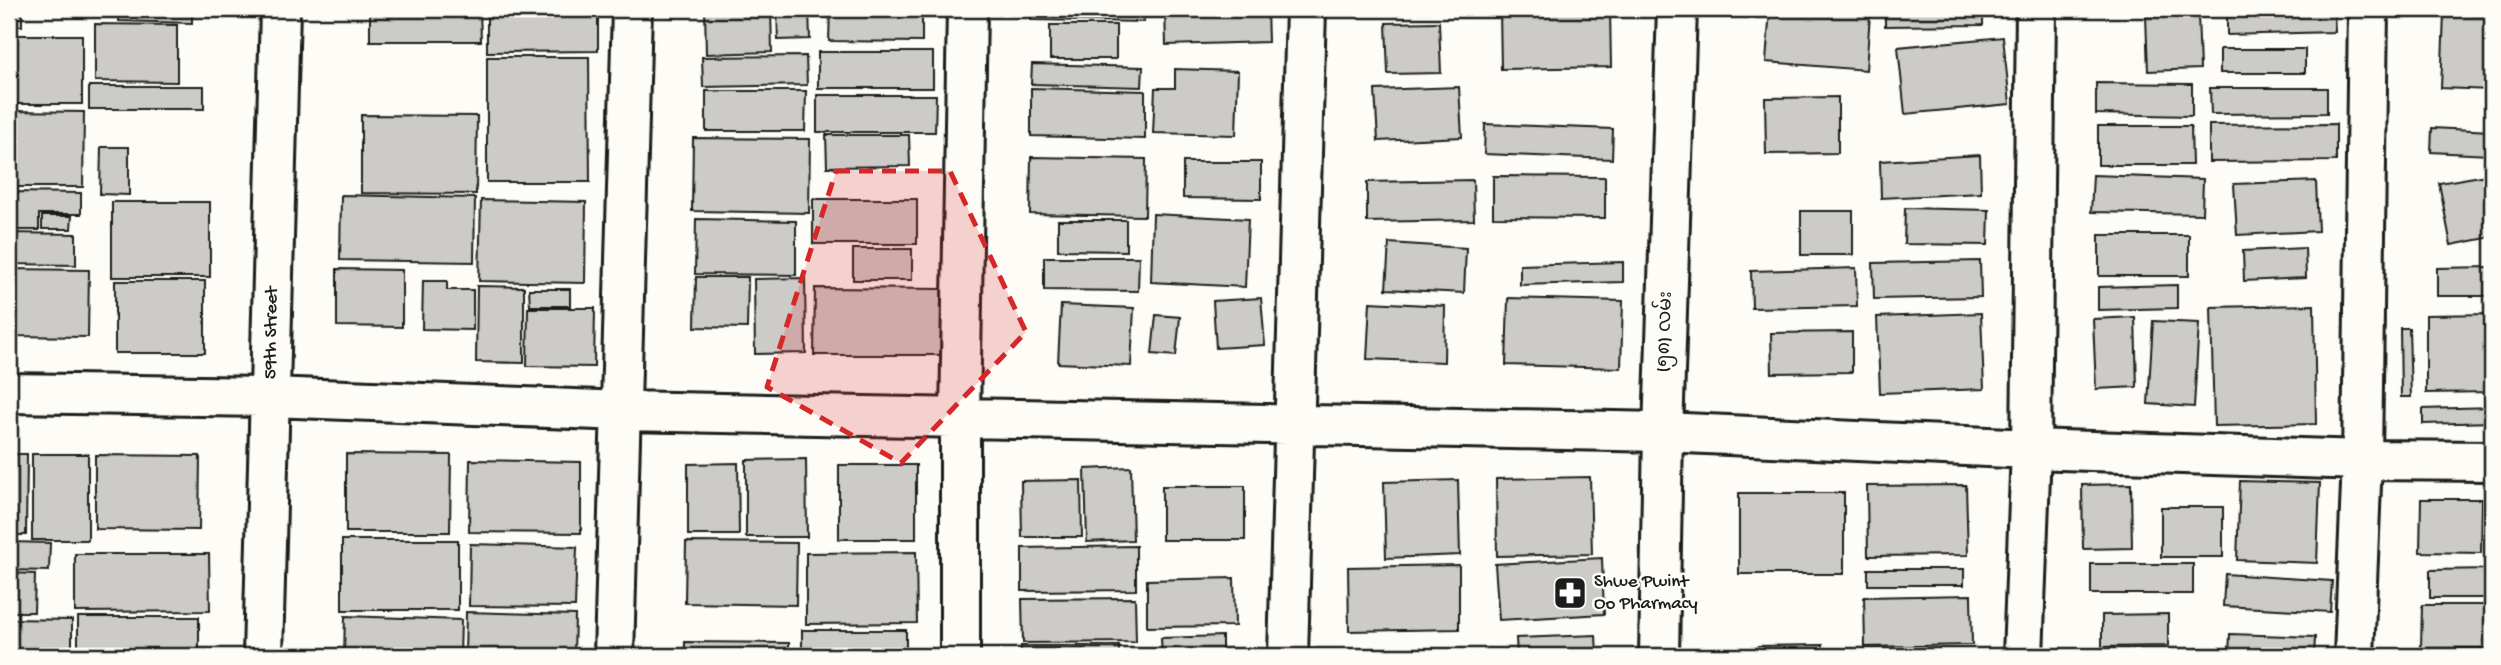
<svg xmlns="http://www.w3.org/2000/svg" width="2501" height="665" font-family="'Gochi Hand','Noto Sans Myanmar',sans-serif">
  <rect width="100%" height="100%" fill="#fdfcf7"/>
  <filter id="ink" filterUnits="userSpaceOnUse"><feTurbulence type="fractalNoise" baseFrequency=".0143" numOctaves="2"/><feDisplacementMap in="SourceGraphic" scale="14" xChannelSelector="R" yChannelSelector="G"/><feConvolveMatrix kernelMatrix="1 2 1 2 8 2 1 2 1" color-interpolation-filters="sRGB"/></filter>
  <g filter="url(#ink)">
    <!-- building -->
    <path fill="#cccbc8" stroke="#1c1c1c" stroke-width="2" d="M 9,9 L 22,9 L 22,26 L 9,26 Z
      M 120,9 L 192,9 L 192,23 L 119,21 Z
      M 370,9 L 480,9 L 481,41 L 370,41 Z
      M 487,9 L 598,9 L 598,51 L 487,52 Z
      M 705,9 L 771,9 L 772,52 L 706,54 Z
      M 777,9 L 809,9 L 810,39 L 778,40 Z
      M 830,9 L 922,9 L 922,42 L 829,41 Z
      M 1031,9 L 1144,9 L 1144,22 L 1031,20 Z
      M 1165,9 L 1267,9 L 1268,42 L 1166,45 Z
      M 1406,9 L 1466,9 L 1466,10 L 1406,12 Z
      M 1500,9 L 1610,9 L 1611,67 L 1501,69 Z
      M 1770,9 L 1870,14 L 1866,70 L 1766,62 Z
      M 1885,9 L 1983,9 L 1983,25 L 1885,26 Z
      M 2227,9 L 2334,9 L 2335,32 L 2227,35 Z
      M 2445,9 L 2492,9 L 2492,13 L 2445,13 Z
      M 2198,14 L 2200,69 L 2148,71 L 2146,16 Z
      M 2444,14 L 2492,16 L 2492,90 L 2441,88 Z
      M 1439,22 L 1441,73 L 1388,74 L 1386,23 Z
      M 95,24 L 177,25 L 177,82 L 95,81 Z
      M 1050,25 L 1116,25 L 1116,59 L 1050,59 Z
      M 9,35 L 82,35 L 82,104 L 9,104 Z
      M 2003,37 L 2010,104 L 1905,114 L 1898,47 Z
      M 2220,49 L 2305,49 L 2305,73 L 2220,73 Z
      M 818,52 L 933,52 L 933,88 L 818,88 Z
      M 806,56 L 807,85 L 703,87 L 702,57 Z
      M 487,57 L 589,57 L 590,182 L 487,182 Z
      M 1032,64 L 1143,67 L 1142,87 L 1031,84 Z
      M 1175,69 L 1238,71 L 1236,135 L 1153,133 L 1155,88 L 1175,88 Z
      M 2096,83 L 2192,84 L 2192,116 L 2096,114 Z
      M 89,86 L 204,86 L 204,109 L 89,109 Z
      M 1459,87 L 1462,137 L 1378,141 L 1375,90 Z
      M 1031,88 L 1145,91 L 1145,139 L 1031,136 Z
      M 2210,88 L 2327,88 L 2327,113 L 2211,114 Z
      M 706,91 L 806,91 L 805,131 L 706,131 Z
      M 817,95 L 936,95 L 935,132 L 817,132 Z
      M 1838,97 L 1838,153 L 1766,154 L 1765,98 Z
      M 9,111 L 84,112 L 83,187 L 9,187 Z
      M 361,115 L 477,116 L 476,194 L 361,193 Z
      M 1485,124 L 1613,129 L 1612,159 L 1484,154 Z
      M 2336,124 L 2336,161 L 2209,162 L 2209,125 Z
      M 2098,126 L 2191,126 L 2192,165 L 2098,165 Z
      M 2432,128 L 2491,131 L 2489,155 L 2431,152 Z
      M 826,135 L 909,135 L 910,166 L 827,167 Z
      M 693,138 L 810,139 L 809,213 L 692,211 Z
      M 101,147 L 129,147 L 129,195 L 100,194 Z
      M 1980,155 L 1981,193 L 1881,198 L 1880,161 Z
      M 1031,157 L 1146,159 L 1145,216 L 1030,214 Z
      M 1183,162 L 1261,162 L 1261,199 L 1183,198 Z
      M 2492,174 L 2492,237 L 2451,245 L 2439,183 Z
      M 2093,175 L 2203,179 L 2202,214 L 2091,212 Z
      M 1493,176 L 1605,177 L 1605,218 L 1493,217 Z
      M 1473,180 L 1474,220 L 1367,222 L 1367,182 Z
      M 2316,181 L 2318,231 L 2237,235 L 2234,184 Z
      M 9,192 L 81,193 L 81,214 L 39,214 L 39,230 L 9,230 Z
      M 341,195 L 475,198 L 474,262 L 340,260 Z
      M 813,199 L 917,199 L 917,244 L 813,244 Z
      M 481,200 L 586,202 L 585,283 L 479,281 Z
      M 112,202 L 210,202 L 210,277 L 112,277 Z
      M 1905,208 L 1989,210 L 1988,245 L 1904,244 Z
      M 1801,211 L 1853,211 L 1853,255 L 1801,255 Z
      M 1153,214 L 1248,219 L 1245,287 L 1151,282 Z
      M 42,216 L 72,216 L 71,229 L 42,229 Z
      M 696,219 L 796,221 L 796,275 L 695,274 Z
      M 1058,220 L 1126,220 L 1126,251 L 1058,250 Z
      M 9,233 L 76,234 L 76,265 L 9,264 Z
      M 2099,235 L 2189,235 L 2189,276 L 2099,276 Z
      M 1389,243 L 1466,248 L 1464,293 L 1386,289 Z
      M 2305,248 L 2306,278 L 2244,281 L 2243,251 Z
      M 853,249 L 912,249 L 912,280 L 853,280 Z
      M 1044,257 L 1139,257 L 1138,291 L 1044,290 Z
      M 1980,261 L 1981,297 L 1874,299 L 1873,263 Z
      M 1623,262 L 1623,282 L 1520,285 L 1520,265 Z
      M 2492,267 L 2492,296 L 2437,296 L 2437,268 Z
      M 1856,268 L 1857,306 L 1752,308 L 1751,271 Z
      M 9,269 L 89,270 L 88,337 L 9,336 Z
      M 337,269 L 402,270 L 402,327 L 337,326 Z
      M 696,277 L 748,277 L 747,328 L 695,327 Z
      M 805,278 L 806,353 L 755,354 L 754,279 Z
      M 115,281 L 205,281 L 205,353 L 115,353 Z
      M 423,281 L 447,281 L 447,290 L 473,290 L 473,330 L 422,329 Z
      M 2177,285 L 2177,308 L 2098,310 L 2098,287 Z
      M 477,286 L 524,287 L 524,363 L 476,362 Z
      M 815,288 L 945,289 L 945,355 L 814,355 Z
      M 529,289 L 570,289 L 570,306 L 530,306 Z
      M 1261,298 L 1265,345 L 1216,348 L 1213,301 Z
      M 1508,298 L 1623,301 L 1621,368 L 1506,365 Z
      M 1370,302 L 1445,306 L 1444,362 L 1367,359 Z
      M 1061,305 L 1134,308 L 1131,366 L 1058,363 Z
      M 2314,305 L 2316,424 L 2214,426 L 2211,307 Z
      M 528,308 L 595,308 L 594,367 L 527,366 Z
      M 1981,313 L 1984,389 L 1880,393 L 1877,317 Z
      M 2492,314 L 2492,392 L 2426,393 L 2426,315 Z
      M 1156,315 L 1180,317 L 1176,356 L 1152,354 Z
      M 2135,317 L 2137,387 L 2096,389 L 2093,319 Z
      M 2153,321 L 2199,323 L 2194,407 L 2148,404 Z
      M 2400,328 L 2409,328 L 2411,397 L 2401,397 Z
      M 1852,332 L 1852,372 L 1772,373 L 1771,333 Z
      M 2492,407 L 2492,422 L 2423,424 L 2423,409 Z
      M 9,454 L 27,454 L 26,535 L 9,535 Z
      M 32,454 L 88,454 L 88,540 L 32,540 Z
      M 346,454 L 451,455 L 450,532 L 346,532 Z
      M 95,455 L 200,456 L 199,530 L 95,529 Z
      M 806,459 L 807,537 L 746,537 L 746,460 Z
      M 470,460 L 581,462 L 581,533 L 469,532 Z
      M 738,463 L 739,535 L 688,535 L 688,464 Z
      M 839,465 L 916,465 L 916,539 L 839,539 Z
      M 1131,467 L 1133,540 L 1087,542 L 1085,469 Z
      M 1590,477 L 1592,554 L 1497,556 L 1496,479 Z
      M 1081,480 L 1082,537 L 1022,537 L 1021,481 Z
      M 1458,480 L 1460,555 L 1386,558 L 1384,482 Z
      M 2240,481 L 2320,483 L 2317,563 L 2237,560 Z
      M 2131,484 L 2132,548 L 2083,549 L 2082,485 Z
      M 1966,485 L 1968,555 L 1868,556 L 1867,486 Z
      M 1162,486 L 1245,486 L 1245,540 L 1162,540 Z
      M 1739,493 L 1844,493 L 1844,574 L 1739,574 Z
      M 2487,497 L 2492,498 L 2492,558 L 2486,558 Z
      M 2421,499 L 2482,499 L 2481,553 L 2420,552 Z
      M 2161,507 L 2223,507 L 2223,557 L 2161,557 Z
      M 342,540 L 458,540 L 458,610 L 342,610 Z
      M 9,542 L 50,543 L 49,571 L 9,570 Z
      M 686,542 L 797,543 L 796,605 L 685,603 Z
      M 470,544 L 577,547 L 575,607 L 469,606 Z
      M 1136,546 L 1136,590 L 1022,591 L 1022,548 Z
      M 916,552 L 917,623 L 806,624 L 806,553 Z
      M 75,554 L 209,554 L 210,611 L 75,612 Z
      M 1602,558 L 1604,614 L 1499,620 L 1495,564 Z
      M 2091,564 L 2193,564 L 2193,594 L 2091,594 Z
      M 1459,565 L 1459,629 L 1349,631 L 1348,567 Z
      M 1868,569 L 1964,569 L 1964,585 L 1868,585 Z
      M 2492,569 L 2492,598 L 2430,598 L 2430,570 Z
      M 9,573 L 35,574 L 34,612 L 9,612 Z
      M 2225,574 L 2332,581 L 2330,612 L 2223,606 Z
      M 1234,578 L 1235,626 L 1147,627 L 1147,580 Z
      M 1971,595 L 1972,645 L 1865,647 L 1864,597 Z
      M 1135,598 L 1136,642 L 1023,643 L 1022,599 Z
      M 2422,605 L 2492,605 L 2492,648 L 2421,648 Z
      M 466,612 L 575,615 L 574,656 L 465,656 Z
      M 2168,614 L 2168,646 L 2102,647 L 2102,615 Z
      M 345,616 L 461,620 L 460,656 L 344,656 Z
      M 78,617 L 199,617 L 199,656 L 78,656 Z
      M 9,619 L 72,620 L 72,656 L 9,656 Z
      M 802,630 L 906,630 L 906,656 L 802,656 Z
      M 2230,634 L 2315,637 L 2314,656 L 2229,655 Z
      M 1596,635 L 1597,656 L 1517,656 L 1516,638 Z
      M 1222,636 L 1222,656 L 1162,656 L 1161,638 Z
      M 685,642 L 789,643 L 789,656 L 685,656 Z
      M 1823,645 L 1824,656 L 1758,656 L 1758,646 Z
      M 1021,646 L 1119,646 L 1119,656 L 1021,656 Z
      M 1976,653 L 1976,656 L 1855,656 L 1855,655 Z
      M 2417,654 L 2492,655 L 2492,656 L 2417,656 Z"/>
    <g fill="none" stroke-linecap="round" stroke-linejoin="round">
      <defs>
        <path id="street" d="M 9,393 L 271,397 L 623,411 L 1663,432 L 2031,449 L 2362,460 L 2492,461
          M 263,656 L 280,9
          M 614,656 L 632,9
          M 960,656 L 960,418 L 967,9
          M 1288,656 L 1306,9
          M 2023,656 L 2031,449 L 2036,9
          M 2354,656 L 2362,460 L 2368,9"/>
        <path id="secondary" d="M 1659,656 L 1663,432 L 1677,9"/>
      </defs>
      <!-- street casing -->
      <use href="#street" stroke="#1c1c1c" stroke-width="44"/>
      <!-- secondary casing -->
      <use href="#secondary" stroke="#1c1c1c" stroke-width="44"/>
      <!-- street -->
      <use href="#street" stroke="#fdfcf7" stroke-width="38"/>
      <!-- secondary -->
      <use href="#secondary" stroke="#fdfcf7" stroke-width="38"/>
    </g>
  </g>
  <!-- marked area -->
  <path fill="#d62828" fill-opacity="0.2" stroke="#d62828" stroke-width="5" stroke-dasharray="14 9" stroke-linejoin="round" d="M 836,171 L 950,171 L 1026,332 L 901,463 L 767,387 Z"/>
  <!-- icons -->
  <defs>
    <symbol id="pharmacy-square" viewBox="-11 -11 22 22"><rect x="-9" y="-9" width="18" height="18" rx="4" fill="#1c1c1c" stroke="#fdfcf7"/><path d="M-2-6h4v4h4v4h-4v4h-4v-4h-4v-4h4Z" fill="#fff"/></symbol>
  </defs>
  <g fill-rule="evenodd">
    <use href="#pharmacy-square" x="1551" y="574" width="38" height="38"/>
  </g>
  <g text-anchor="middle" dominant-baseline="central" stroke-width="5" stroke-linejoin="round" paint-order="stroke">
    <!-- street labels -->
    <g font-size="19" fill="#1c1c1c" stroke="#fdfcf7">
      <text transform="translate(1666 332) rotate(-88)">(၅၈) လမ်း</text>
      <text transform="translate(272 333) rotate(-89)">59th Street</text>
    </g>
    <!-- poi labels -->
    <g font-size="19" fill="#1c1c1c" stroke="#fdfcf7" text-anchor="start">
      <text x="1594" y="582">Shwe Pwint<tspan x="1594" dy="22">Oo Pharmacy</tspan></text>
    </g>
  </g>
  <!-- margin -->
  <rect width="2501" height="665" fill="none" stroke="#fdfcf7" stroke-width="35"/>
  <rect x="18" y="18" width="2466" height="630" fill="none" stroke="#1c1c1c" stroke-width="2.5" filter="url(#ink)"/>
</svg>
